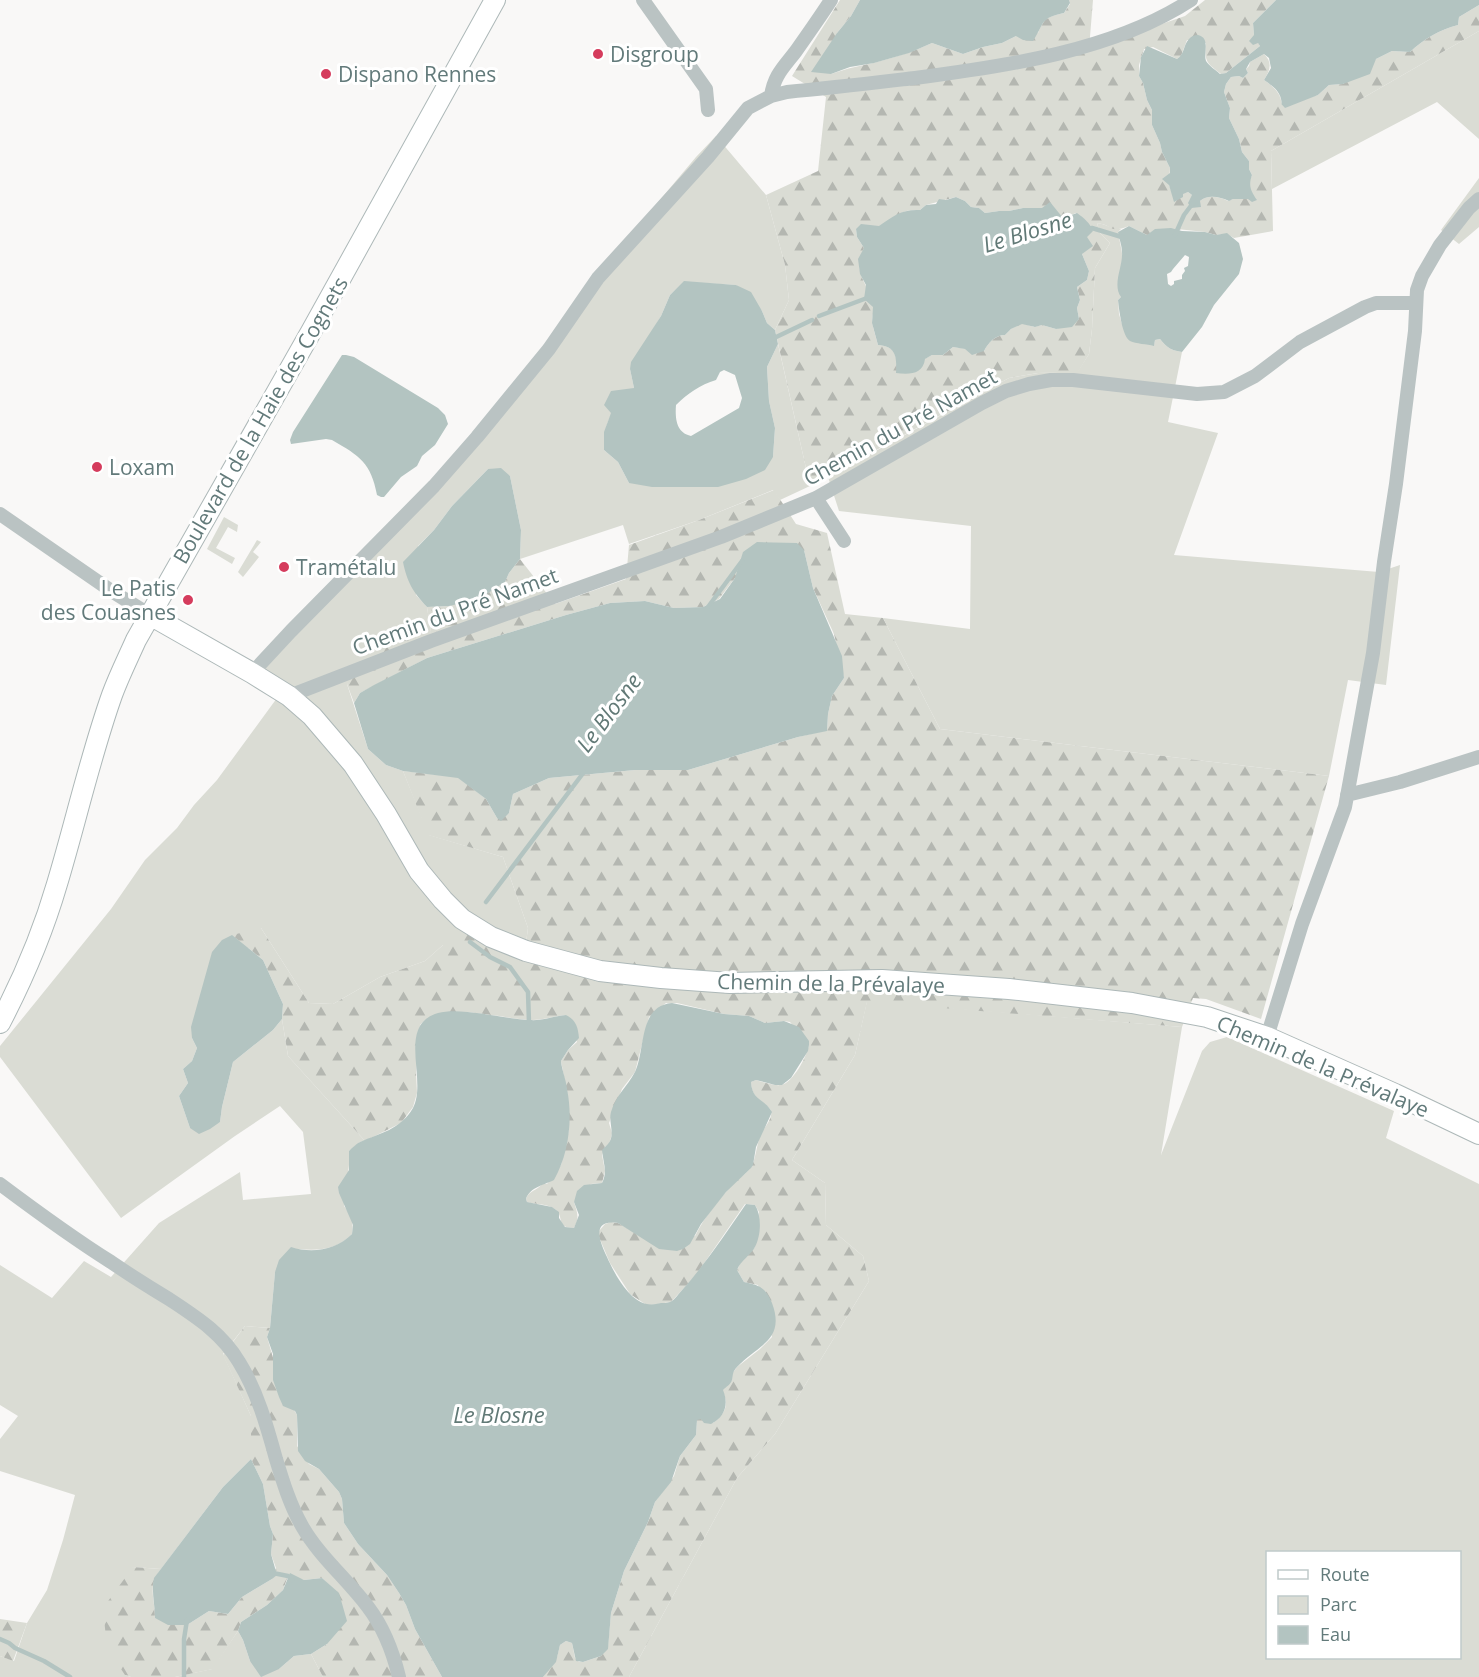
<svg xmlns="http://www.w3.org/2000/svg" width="1479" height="1677" font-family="'Open Sans',sans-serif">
  <defs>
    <pattern id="forest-firs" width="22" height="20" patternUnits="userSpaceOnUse" patternTransform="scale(1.5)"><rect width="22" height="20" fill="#dadcd4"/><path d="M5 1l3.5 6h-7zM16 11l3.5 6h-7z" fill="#b4b7b1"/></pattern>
  </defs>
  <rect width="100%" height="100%" fill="#f9f8f7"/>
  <!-- green -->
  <path fill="#dadcd4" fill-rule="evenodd" d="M 1479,31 L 1479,139 L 1437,102 L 1272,189 L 1271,151 Z
    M 716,136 L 766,195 L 785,265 L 789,300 L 775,330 L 767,323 L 762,311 L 736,285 L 684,282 L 670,295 L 661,316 L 630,369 L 634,388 C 613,411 604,417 604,450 L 618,462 L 629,483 L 773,457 L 775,428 L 769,401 L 767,367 L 778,344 L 810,486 L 780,500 L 773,490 L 699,520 L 629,544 L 623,525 L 520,559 L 521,530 L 510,476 L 488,469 L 452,506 L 434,530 L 418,546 L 416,595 L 427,607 L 431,632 L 347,684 L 368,749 L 386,765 L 403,771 L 429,835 L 503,857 L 528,928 L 526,943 L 443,945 L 425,961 L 380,977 L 333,1004 L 309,1003 L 261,928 L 192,1038 L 197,1048 L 192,1061 L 183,1069 L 188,1083 L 179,1096 L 190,1128 L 220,1122 L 222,1107 L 233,1062 L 273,1030 L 282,1019 L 288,1056 L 365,1141 L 360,1142 L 349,1151 L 349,1165 L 344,1206 C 351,1216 354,1221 352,1234 C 336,1250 319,1251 297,1249 L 275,1272 L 270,1328 L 245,1326 L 223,1354 L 251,1416 L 251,1459 L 223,1487 L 161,1569 L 133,1567 L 125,1675 L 131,1677 L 0,1677 L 0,1656 L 14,1661 L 27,1623 L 47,1590 L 63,1540 L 75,1495 L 0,1471 L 0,1439 L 18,1416 L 0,1405 L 0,1265 L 52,1298 L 84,1261 L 111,1277 L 159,1223 L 240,1172 L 243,1200 L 311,1194 L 303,1132 L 280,1106 L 235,1136 L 121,1218 L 0,1057 L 0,1046 L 111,909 L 145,860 L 177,828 L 194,805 L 217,780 L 277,698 L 258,669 L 440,475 L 546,349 L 591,282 L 696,157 Z
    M 1479,178 L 1479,227 L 1459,244 L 1441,230 Z
    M 1097,223 C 1106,224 1113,230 1121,229 L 1118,232 L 1122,253 L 1122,264 L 1118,283 L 1121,297 L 1118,300 L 1119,314 L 1122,324 L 1154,345 L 1155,340 L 1160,339 C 1167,348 1171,350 1182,352 L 1168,422 L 1218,433 L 1174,555 L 1379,572 L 1400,565 L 1386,685 L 1348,680 L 1329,776 L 940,729 L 883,618 L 970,629 L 971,526 L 839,511 L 828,477 L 1009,378 L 1038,373 L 1078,371 L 1089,354 L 1092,329 L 1095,268 L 1110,243 L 1100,233 Z
    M 224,517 L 238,525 L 237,532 L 228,527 L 216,548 L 235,558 L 232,564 L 207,549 Z
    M 257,540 L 261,542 L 253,552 L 259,557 L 243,577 L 238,572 Z
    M 867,1001 L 1182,1027 L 1161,1155 L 1202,1051 L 1210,1042 L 1227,1037 L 1394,1111 L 1386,1138 L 1479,1184 L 1479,1677 L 629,1677 L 737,1478 L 775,1434 L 869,1281 L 863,1256 L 826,1225 L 825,1183 L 792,1160 L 855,1055 ZM 1268,1552 L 1460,1552 L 1460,1658 L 1268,1658 Z
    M 238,1631 L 243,1640 L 250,1661 L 279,1669 L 294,1656 L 311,1654 L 323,1677 L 175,1677 L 212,1669 Z"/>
  <!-- forest -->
  <path fill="url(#forest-firs)" fill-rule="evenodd" d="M 840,0 L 860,0 L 851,16 L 837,33 L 831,74 C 848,68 860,66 877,62 C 896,57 914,51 932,43 L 963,54 L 983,47 L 1002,43 L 1016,36 L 1038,33 C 1044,17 1048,17 1064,13 L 1070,4 L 1069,0 L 1093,0 L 1089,49 L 1185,16 L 1205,0 L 1276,0 L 1253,23 L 1254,35 L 1260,46 L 1226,73 L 1221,74 C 1207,63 1204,62 1206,43 L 1187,40 L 1181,56 L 1177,59 L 1153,47 L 1144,49 L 1139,65 L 1139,76 L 1143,83 L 1147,100 L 1152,110 L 1152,125 L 1160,143 L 1162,152 L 1170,168 L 1169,185 L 1173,195 L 1188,192 L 1200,201 C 1208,194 1220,197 1228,201 L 1233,199 L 1249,199 L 1249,182 L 1252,175 L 1249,169 L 1249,161 L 1242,152 L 1239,139 L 1229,118 L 1230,108 L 1224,92 L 1226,84 L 1231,77 L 1239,76 L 1243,78 L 1248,73 L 1246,69 L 1249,66 L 1250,62 L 1264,54 C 1273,63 1270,70 1264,80 C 1274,87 1280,92 1282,104 L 1318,95 L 1329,85 L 1343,84 L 1376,59 L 1392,51 L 1410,52 C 1424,39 1439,30 1458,25 L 1459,17 L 1479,5 L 1479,31 L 1271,151 L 1273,231 L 1234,238 L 1227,234 L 1216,235 L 1205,232 L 1177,229 L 1147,235 L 1129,226 C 1109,234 1113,225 1097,223 L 1100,233 L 1110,243 L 1095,268 L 1092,329 L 1089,354 L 1078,372 L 1038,373 L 1009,378 L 810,486 L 775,330 L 789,300 L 785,265 L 766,195 L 818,171 L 826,97 L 792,76 ZM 956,197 L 965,201 L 971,207 L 979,208 L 985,213 L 999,211 L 1009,211 L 1023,208 L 1042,209 L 1063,218 L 1076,213 L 1087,237 L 1082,254 L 1089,271 L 1087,280 L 1077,287 L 1080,300 L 1077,308 L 1079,319 L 1056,329 L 1042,325 L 1034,327 L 1022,323 L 1011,329 L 1005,335 C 995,335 988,343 984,351 L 953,347 L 943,355 L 932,355 L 897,373 C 897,356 896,346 878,345 C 876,337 873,329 872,321 C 872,317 874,312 873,307 C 870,282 851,276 864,248 L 857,237 L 856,229 C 863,228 873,228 880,226 C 897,218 898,209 920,210 L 926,205 Z
    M 774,490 L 796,524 L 827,533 L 845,614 L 883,618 L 940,729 L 1329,776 L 1261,1019 L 1206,999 L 1193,998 L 1182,1027 L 867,1002 L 855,1055 L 792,1160 L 825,1183 L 826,1225 L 863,1256 L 869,1281 L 775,1434 L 737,1478 L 629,1677 L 543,1677 L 557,1657 L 560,1645 L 566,1641 L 572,1643 L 575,1658 L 579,1662 L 583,1662 L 601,1656 L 608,1646 L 611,1613 L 624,1571 L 648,1522 L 655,1502 L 674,1476 L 680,1456 L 696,1435 L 697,1419 L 701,1419 L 713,1423 C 725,1414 730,1405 722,1390 L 732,1380 L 732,1374 L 737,1367 L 760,1349 L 772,1337 L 758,1285 L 744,1282 L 737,1270 L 741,1262 L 755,1247 L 759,1212 L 755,1205 L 745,1204 L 696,1275 L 671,1302 L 651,1305 L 645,1304 L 630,1294 L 610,1263 L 599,1237 L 599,1231 L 605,1224 L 611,1222 L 618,1223 L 632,1231 L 695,1236 C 705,1216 719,1199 734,1183 C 739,1178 747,1173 751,1167 C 755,1162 757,1144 760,1136 C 763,1129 770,1122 771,1115 C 774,1103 751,1104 751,1082 L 756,1080 C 763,1082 773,1086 781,1085 C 793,1083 807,1056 809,1045 L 790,1022 L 784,1021 L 765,1023 L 749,1016 L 724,1014 L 677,1003 L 666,1003 L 649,1017 L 635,1072 L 622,1089 L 609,1123 L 612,1133 L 611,1138 L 609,1144 L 605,1147 L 602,1155 L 605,1171 L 602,1183 L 591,1184 L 574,1202 C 577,1212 580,1218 574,1228 C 556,1228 564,1217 556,1210 C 548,1203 536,1205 527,1202 L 526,1199 C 529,1190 537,1191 542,1184 L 547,1184 L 561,1165 L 569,1130 L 568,1098 L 561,1061 L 568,1050 L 577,1042 L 566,1015 C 555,1016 544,1020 533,1020 C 503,1020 442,999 420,1025 L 416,1072 L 417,1093 L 413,1107 L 401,1123 L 365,1141 L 288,1056 L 282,1019 L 283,1004 L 263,960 L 232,935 L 261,928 L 309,1003 L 333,1004 L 380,977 L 425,961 L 443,945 L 474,911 L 490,926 L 526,943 L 528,928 L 503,857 L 428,835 L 403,771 L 458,777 L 486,799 L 497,818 L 509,813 L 513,794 L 549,778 L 635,770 L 688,770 L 798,737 L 827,730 L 828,714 L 832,696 L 844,678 L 834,634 L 813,588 L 804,550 L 735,578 L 719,599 L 703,607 L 674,608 L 645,601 L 610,603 L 566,615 L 427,658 L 360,693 L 354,703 L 347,684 L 361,653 L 431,632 L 427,607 L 449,606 L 493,589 L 505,582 L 509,573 L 520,559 L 555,604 L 626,579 L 629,545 L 699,520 Z
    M 245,1326 L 270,1328 L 267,1337 L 274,1361 L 273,1374 L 297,1415 L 297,1446 L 309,1464 L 319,1469 L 339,1492 L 342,1499 L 344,1523 L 358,1544 L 387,1575 L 399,1593 L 406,1605 L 415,1629 L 442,1677 L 323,1677 L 311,1654 L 327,1644 L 328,1584 L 322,1578 L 304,1580 L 288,1576 L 283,1590 L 267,1605 L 241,1622 L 238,1631 L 213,1669 L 175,1677 L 131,1677 L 125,1675 L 107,1648 L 103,1608 L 133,1567 L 161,1569 C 147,1587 155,1597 155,1618 L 187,1625 L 209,1611 L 228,1614 L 242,1597 L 272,1579 L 276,1568 L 271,1554 L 273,1534 L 270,1526 L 263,1484 L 251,1459 L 251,1416 L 223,1355 Z
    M 0,1619 L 27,1623 L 13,1661 L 0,1656 Z"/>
  <!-- water -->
  <path fill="#b3c4c1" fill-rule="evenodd" d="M 860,0 L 1069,0 L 1070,3 L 1064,13 C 1039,19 1046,21 1033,41 L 1023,40 L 1016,36 L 1002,43 L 983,47 L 963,54 L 932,43 L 909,53 L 874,63 L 850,67 L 831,74 L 811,72 L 837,33 L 851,16 Z
    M 1276,0 L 1479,0 L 1479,5 L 1459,17 L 1458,25 C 1439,30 1424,39 1410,52 L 1392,51 L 1376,59 L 1370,74 L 1343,84 L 1329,85 L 1318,95 L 1285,108 C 1279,101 1283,108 1281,99 C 1279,90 1271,85 1264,80 L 1271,68 L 1269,58 L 1264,54 L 1250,62 L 1246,69 L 1248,73 L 1243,78 L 1239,76 L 1231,77 L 1226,84 L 1224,92 L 1230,108 L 1229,118 L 1239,139 L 1242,152 L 1249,161 L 1249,169 L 1252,175 C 1248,186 1251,191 1257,200 L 1252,202 L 1248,199 L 1233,199 L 1229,201 C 1220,197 1208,194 1200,201 L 1201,207 L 1191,208 L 1188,203 L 1192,195 L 1188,192 L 1183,194 L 1183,197 L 1174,202 L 1169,185 L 1162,179 L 1170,173 L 1170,168 L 1162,152 L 1160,143 L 1152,125 L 1152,110 L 1147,100 L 1143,83 L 1139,76 L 1141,57 L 1147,46 L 1177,59 C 1185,54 1183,45 1189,39 C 1192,36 1194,35 1198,35 C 1211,38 1203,53 1206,61 C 1209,66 1216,70 1220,74 L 1226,73 L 1260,46 L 1258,43 L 1253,45 L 1249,41 L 1254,35 L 1253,23 Z
    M 956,197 L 965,201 L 971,207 L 979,208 L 985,213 L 999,211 L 1009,211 L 1023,208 L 1042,208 L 1050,202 L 1063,218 L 1077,213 C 1084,218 1090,223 1093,231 L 1087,237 L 1093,246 L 1082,254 L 1089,271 L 1087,280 L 1077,287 L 1080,300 L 1077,308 L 1079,319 L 1072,327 L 1056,329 L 1042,325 L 1035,327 L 1022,324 L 1011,329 L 1005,335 C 995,335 988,343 984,351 L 972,355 L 965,349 L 953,347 L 943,355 L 932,355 L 925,359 C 923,374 910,375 896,373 C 897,357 896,346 878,345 L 872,323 L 873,307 L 864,299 L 866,285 L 860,274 L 858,259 L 864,248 L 857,237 L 856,229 L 861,224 L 879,226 C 893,216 902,209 920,210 L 926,205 L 936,204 L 939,199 L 946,200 Z
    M 1129,226 L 1147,235 L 1155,229 L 1171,228 L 1182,231 L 1205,232 L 1216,235 L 1227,233 L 1239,243 L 1243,259 L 1239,274 L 1214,305 L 1202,327 L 1182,352 C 1171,350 1167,348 1160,339 L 1155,340 L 1154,346 C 1147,344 1136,344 1130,341 C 1122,336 1119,309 1118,300 L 1121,297 C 1112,284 1123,267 1122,252 C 1122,245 1119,239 1118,232 ZM 1185,255 L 1189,257 L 1188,266 L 1184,268 L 1185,271 L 1182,275 L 1182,279 L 1174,281 L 1174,284 L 1171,286 L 1168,284 L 1167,274 L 1171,272 L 1173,269 Z
    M 684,281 L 736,285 L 751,292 L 762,311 L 767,323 L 775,330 L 778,344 L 767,367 L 769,401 L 775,428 L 773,457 L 765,470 L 746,479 L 718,487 L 652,487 L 629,483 L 618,462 L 604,450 L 604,432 L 611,413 L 604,405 L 611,391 L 634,388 L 630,369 L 631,362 L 661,316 L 670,295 ZM 724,370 L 735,375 L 742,398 L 739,408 L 691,436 C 676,433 675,418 676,405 C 688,393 700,385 716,380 L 720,372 Z
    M 342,355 L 346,355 L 354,357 L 438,408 L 445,415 L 448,424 L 435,445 L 422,456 L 417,466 L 401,477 L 384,497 L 381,497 L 377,495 C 371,463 360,456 332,440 L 326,439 L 291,444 L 290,440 L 293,432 Z
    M 501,468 L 510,476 L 521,530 L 520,559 L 509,573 L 505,582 L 479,599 L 449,606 L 427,607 C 413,592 407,582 403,562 L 434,530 L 452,506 L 488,469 Z
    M 757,542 L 797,543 L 804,550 L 813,588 L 842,656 L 844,678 L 832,696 L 828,714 L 827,731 L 798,737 L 688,770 L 635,770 L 549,778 L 513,794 L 509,813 L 501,821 L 497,818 L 486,799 L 458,778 L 403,771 L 386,765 L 368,749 L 354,703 L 360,693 L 374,685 L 427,658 L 566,615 L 610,603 L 645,601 L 674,608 L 703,607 L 720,599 L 735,578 L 743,552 Z
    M 232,935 L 263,960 L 283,1004 L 282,1019 L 273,1030 L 233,1062 L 222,1107 L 220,1122 L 210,1129 L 199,1134 L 190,1128 L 179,1096 L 188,1083 L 183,1069 L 192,1061 L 197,1048 L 192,1038 L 191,1027 L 212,952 L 222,940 Z
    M 672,1003 L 724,1014 L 749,1016 L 765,1023 L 784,1021 L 799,1027 L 809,1041 L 809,1045 L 808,1051 L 791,1078 L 782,1085 L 775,1085 L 756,1080 L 751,1082 C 752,1101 764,1098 772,1112 L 756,1147 L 753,1165 L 751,1168 L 726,1192 L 701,1224 L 690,1244 L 683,1249 L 677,1251 L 659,1249 L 618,1223 C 590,1219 600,1242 607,1257 C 614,1273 629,1301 647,1304 C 652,1305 656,1304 661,1303 C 664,1303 667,1303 670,1302 C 675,1300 679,1293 683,1289 C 706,1263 726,1233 746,1204 L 755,1205 C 762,1216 761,1236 755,1247 C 750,1256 741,1260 737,1270 L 744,1282 C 759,1285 765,1287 772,1303 C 786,1341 757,1345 737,1367 C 733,1371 733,1374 732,1380 C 731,1384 726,1387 723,1390 C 729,1404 725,1417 711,1424 L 704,1423 L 701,1419 L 697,1420 L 696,1435 L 680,1456 L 671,1482 L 655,1502 L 648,1522 L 624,1571 L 611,1613 L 608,1649 L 601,1656 L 583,1662 L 576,1661 L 572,1643 L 566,1641 L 560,1645 L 556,1662 L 543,1677 L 442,1677 L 415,1629 L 406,1605 L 399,1593 L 387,1575 L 358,1544 L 344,1523 L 342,1499 L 339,1492 L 319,1469 L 305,1461 L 298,1451 L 297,1415 L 295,1411 L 283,1406 L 279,1397 L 273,1380 L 273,1354 L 267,1337 L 270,1328 L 275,1272 L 279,1260 L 291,1247 C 312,1254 336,1250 352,1234 L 353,1225 L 339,1193 L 338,1187 L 349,1170 L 349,1151 C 352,1148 356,1144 360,1142 C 380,1133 400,1130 413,1108 C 428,1080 396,1025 438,1013 C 462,1007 503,1019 530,1020 C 542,1021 554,1016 566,1015 C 576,1020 578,1027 579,1038 L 568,1050 L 561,1061 C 562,1071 566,1079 567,1089 C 573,1118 569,1154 554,1180 C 544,1185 530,1187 526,1199 L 527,1202 L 552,1207 L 559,1212 L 559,1218 L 565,1227 L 574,1228 L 579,1215 L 574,1202 L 577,1191 L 584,1185 L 602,1183 C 608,1172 603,1162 602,1150 C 604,1148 606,1146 608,1144 C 616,1135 608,1122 611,1112 C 616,1095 627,1087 635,1072 C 646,1049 638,1006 672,1003 Z
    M 251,1459 L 263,1484 L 270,1526 L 273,1534 L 271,1554 L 277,1575 L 272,1579 L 242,1597 L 228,1614 L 209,1611 L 187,1625 L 168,1625 L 155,1618 C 155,1604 151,1591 154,1578 L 223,1487 Z
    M 290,1573 L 304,1580 L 322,1578 L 339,1593 L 347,1621 L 327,1644 L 311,1654 L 294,1656 L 279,1669 L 261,1677 L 250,1661 L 243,1640 L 238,1631 L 241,1622 L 267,1605 L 283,1590 Z"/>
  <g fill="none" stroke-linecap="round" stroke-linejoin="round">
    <!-- stream -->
    <path stroke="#b3c4c1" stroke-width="4.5" d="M 1087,229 L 1092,228 L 1125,238
      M 1175,235 L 1184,215 L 1193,203
      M 819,316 L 867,298
      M 772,339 L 812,320
      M 708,607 L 742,561
      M 486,902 L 584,772
      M 470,942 L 490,957 L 510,967 L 528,992 L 529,1023
      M 273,1573 L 288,1576 L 292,1580
      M 0,1639 L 9,1643 L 15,1648 L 44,1661 L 70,1677
      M 184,1677 L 184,1639 L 187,1620"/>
    <defs>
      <path id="secondary" d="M 150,615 L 252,673 L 289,696 L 312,716 L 353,764 L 386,814 L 419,871 L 443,900 L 462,919 L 491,937 L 526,951 L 600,971 L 661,978 L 730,983 L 882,980 L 1009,989 L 1132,1003 L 1207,1017 L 1267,1037 L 1395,1094 L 1479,1134
        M 0,1023 C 23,979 43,932 57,884 C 76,821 90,757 112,695 C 119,676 128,658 136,640 L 312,330 L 495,0"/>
    </defs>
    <!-- secondary casing -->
    <use href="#secondary" stroke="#adb8b8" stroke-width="22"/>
    <!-- street -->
    <path stroke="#bac3c3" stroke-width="14" d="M 643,0 L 706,89 L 708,110
      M 771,96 C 774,75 784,67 796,51 C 808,34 820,17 831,0
      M 816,498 L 844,541
      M 0,514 L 110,590 L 150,615
      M 252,673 L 291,631 L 434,486 L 477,437 L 549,349 L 598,278 L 708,157 L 748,108 L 771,96 L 787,92 C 830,88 872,83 915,78 C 1007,66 1113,51 1191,0
      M 289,696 L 431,641 L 721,537 L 816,498 L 982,403 L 1006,391 L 1029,384 L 1051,380 L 1073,380 L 1197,394 L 1224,392 L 1255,376 L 1300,342 L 1365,307 L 1376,303 L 1416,303
      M 1347,795 L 1400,782 L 1479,757
      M 1267,1037 L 1302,924 L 1345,807 L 1350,780 L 1373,653 L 1384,562 L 1396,484 L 1415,331 L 1417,290 L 1422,276 L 1440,245 L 1469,208 L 1479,199
      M 0,1184 C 36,1211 73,1238 111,1262 C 130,1275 149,1287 169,1299 C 196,1317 222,1333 239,1362 C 257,1391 267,1426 276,1459 C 283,1482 290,1505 302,1526 C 319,1556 347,1579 368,1607 C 384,1628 393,1652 399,1677"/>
    <!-- secondary -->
    <use href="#secondary" stroke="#fff" stroke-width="20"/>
  </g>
  <!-- markers -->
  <g fill="#d53c5d" stroke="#fff" stroke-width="2">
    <circle cx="598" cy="54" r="6"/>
    <circle cx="326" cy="74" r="6"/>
    <circle cx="97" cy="467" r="6"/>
    <circle cx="284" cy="567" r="6"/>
    <circle cx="188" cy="600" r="6"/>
  </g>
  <g text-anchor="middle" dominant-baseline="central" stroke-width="6" stroke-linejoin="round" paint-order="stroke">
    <!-- poi labels -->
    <g font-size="21" fill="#627a7a" stroke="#fff" text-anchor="start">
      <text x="610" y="54">Disgroup</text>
      <text x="338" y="74">Dispano Rennes</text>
      <text x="109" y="467">Loxam</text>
      <text x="296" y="567">Tramétalu</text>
      <text x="176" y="588" text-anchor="end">Le Patis<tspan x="176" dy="24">des Couasnes</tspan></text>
    </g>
    <!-- street labels -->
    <g font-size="21" fill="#627a7a" stroke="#fff">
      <text transform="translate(260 420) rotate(-60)">Boulevard de la Haie des Cognets</text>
      <text transform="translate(900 427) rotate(-29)">Chemin du Pré Namet</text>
      <text transform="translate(455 611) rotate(-20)">Chemin du Pré Namet</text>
      <text transform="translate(831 983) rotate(1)">Chemin de la Prévalaye</text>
      <text transform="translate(1323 1066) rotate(23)">Chemin de la Prévalaye</text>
    </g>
    <!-- water labels -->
    <g font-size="22" font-style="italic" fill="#617976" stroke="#fff">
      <text transform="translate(1027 231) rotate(-17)">Le Blosne</text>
      <text transform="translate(608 712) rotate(-53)">Le Blosne</text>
      <text x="499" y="1414">Le Blosne</text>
    </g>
  </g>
  <!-- legend -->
  <rect x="1266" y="1551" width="195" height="108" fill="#ffffff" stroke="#c0caca" stroke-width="1.5"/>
  <rect x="1278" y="1570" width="30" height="9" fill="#ffffff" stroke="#c0caca" stroke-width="1.5"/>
  <text x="1320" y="1581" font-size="18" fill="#627a7a">Route</text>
  <rect x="1278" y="1596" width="30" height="18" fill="#dadcd4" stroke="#c0caca" stroke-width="1.5"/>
  <text x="1320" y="1611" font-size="18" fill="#627a7a">Parc</text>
  <rect x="1278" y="1626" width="30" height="18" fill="#b3c4c1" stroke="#c0caca" stroke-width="1.5"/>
  <text x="1320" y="1641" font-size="18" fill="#627a7a">Eau</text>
</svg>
